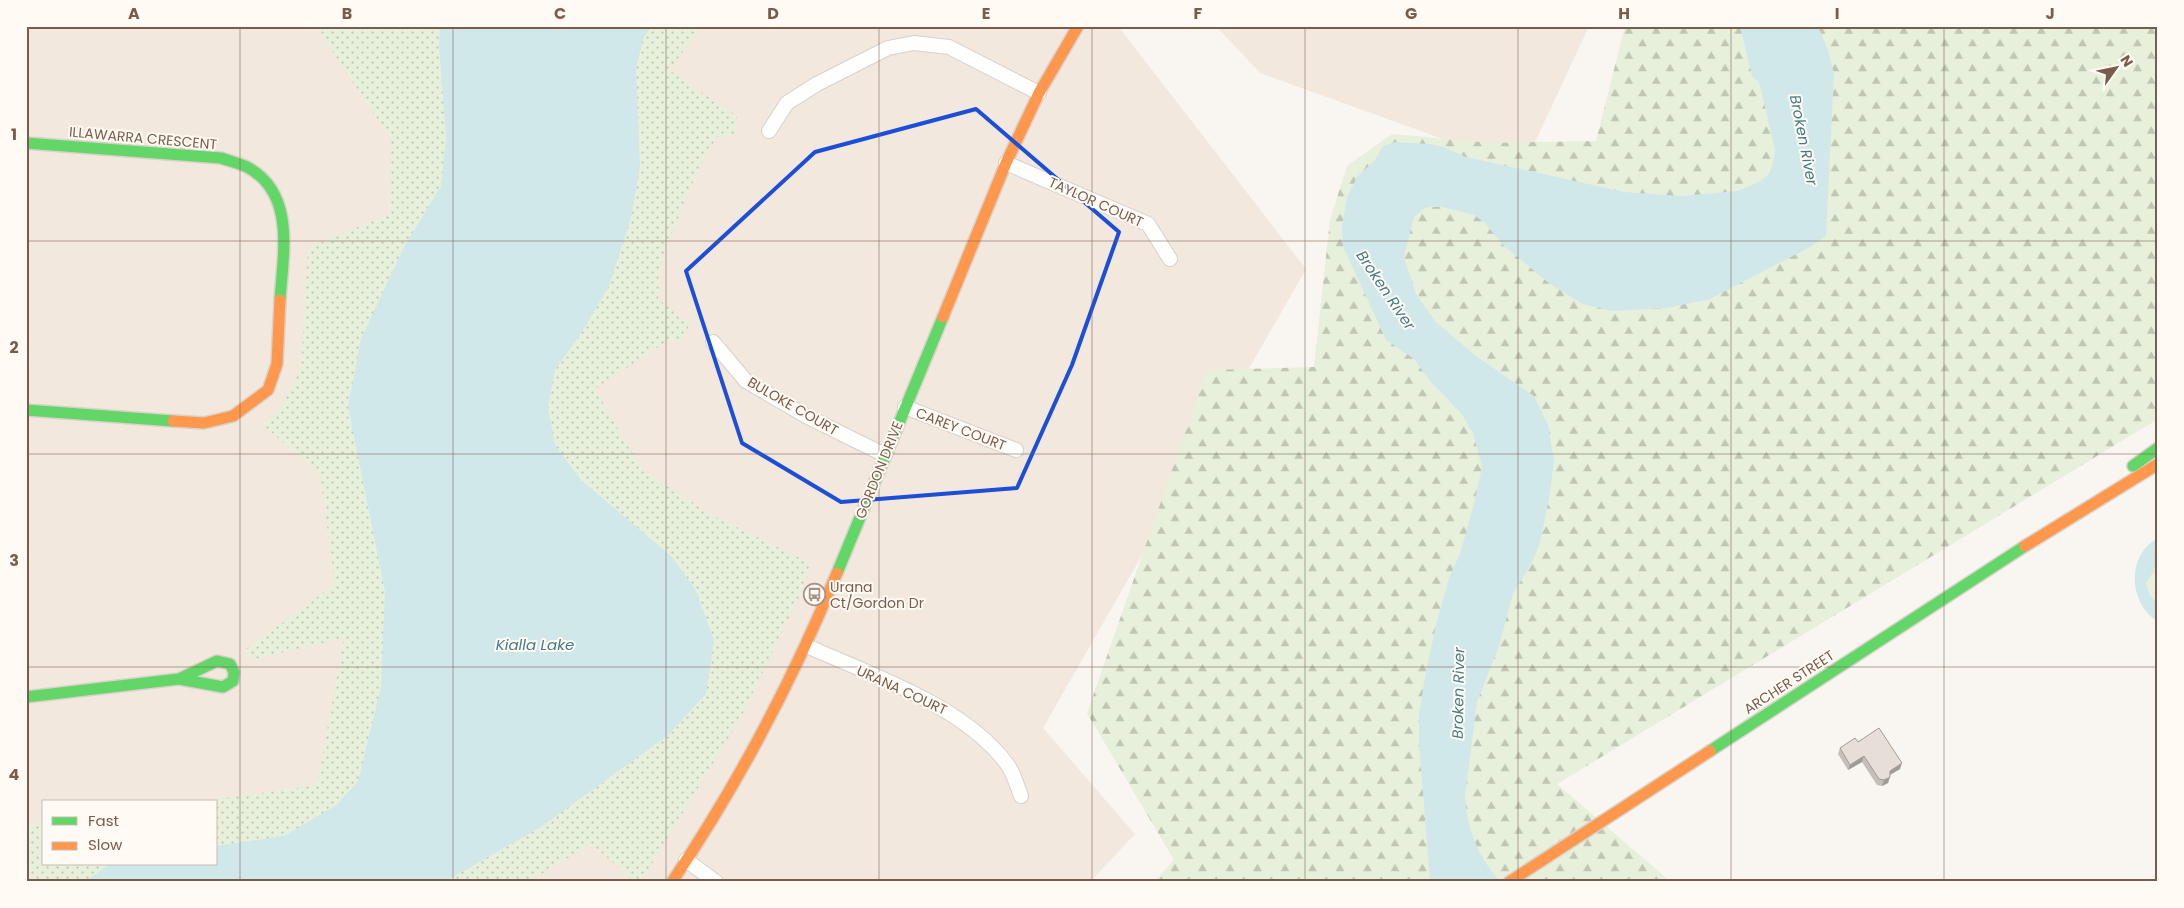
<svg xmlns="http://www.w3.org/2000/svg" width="2184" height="908" font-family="Poppins,sans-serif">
  <defs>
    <pattern id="forest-firs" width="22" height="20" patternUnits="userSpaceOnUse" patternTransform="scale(1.25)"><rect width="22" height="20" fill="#e7f0db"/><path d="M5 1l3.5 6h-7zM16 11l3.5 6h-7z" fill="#c0c6b4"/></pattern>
    <pattern id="park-dots" width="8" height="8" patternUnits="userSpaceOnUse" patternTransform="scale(1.25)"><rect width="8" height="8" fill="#e7f0db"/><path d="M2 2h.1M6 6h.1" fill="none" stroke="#c0c6b4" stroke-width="1.8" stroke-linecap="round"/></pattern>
  </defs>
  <rect width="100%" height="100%" fill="#f9f5f0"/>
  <!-- residential -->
  <path fill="#f2e8de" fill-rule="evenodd" d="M 26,26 L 1118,26 L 1306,269 L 1043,728 L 1135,834 L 1090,882 L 26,882 ZM 44,802 L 216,802 L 216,864 L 44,864 Z
    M 1216,26 L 1589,26 L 1523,168 L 1260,73 Z"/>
  <!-- grass -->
  <path fill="#e7f0db" d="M 2158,570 L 2158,603 L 2150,595 L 2146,582 L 2152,574 Z"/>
  <!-- forest -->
  <path fill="url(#forest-firs)" d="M 1625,26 L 2158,26 L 2158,419 L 1557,784 L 1671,882 L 1154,882 L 1174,860 L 1087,713 L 1207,370 L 1314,367 L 1330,220 L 1347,166 L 1392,134 L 1491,143 L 1596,141 Z"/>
  <!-- park -->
  <path fill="url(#park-dots)" d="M 315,26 L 703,26 L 669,70 L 737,116 L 736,134 L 717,137 L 700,165 L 663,255 L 658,299 L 690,324 L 681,342 L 669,340 L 595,389 L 643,471 L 716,517 L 812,564 L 800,595 L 741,717 L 641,882 L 636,882 L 591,844 L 528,882 L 26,882 L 26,826 L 44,824 L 44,864 L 216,864 L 216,802 L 198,802 L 317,785 L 344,638 L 251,660 L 245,650 L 335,584 L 320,474 L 263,425 L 281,408 L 301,368 L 308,248 L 389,214 L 391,139 Z"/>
  <!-- water -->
  <path fill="#d0e8ea" d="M 440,26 L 652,26 L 644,37 L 636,68 L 640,166 L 631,218 L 609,286 L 582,332 L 555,370 L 548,407 L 555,445 L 581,480 L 671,556 L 695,589 L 714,640 L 706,694 L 667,736 L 541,827 L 444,882 L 85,882 L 109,864 L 216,864 L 216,846 L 284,836 L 335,806 L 358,782 L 381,687 L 385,592 L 348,407 L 361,339 L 404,247 L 441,186 L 446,137 L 439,46 Z
    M 1740,26 L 1818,26 L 1829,53 L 1834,74 L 1826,236 L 1810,247 L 1710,299 L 1667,308 L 1612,311 L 1583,304 L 1550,284 L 1502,244 L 1485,223 L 1474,215 L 1443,207 L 1430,207 L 1425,208 L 1414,217 L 1404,257 L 1416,294 L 1436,322 L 1476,356 L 1534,396 L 1548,425 L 1554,461 L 1549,499 L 1540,543 L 1531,564 L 1513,594 L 1499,646 L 1477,702 L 1465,796 C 1467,830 1478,856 1500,882 L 1430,882 L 1419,743 L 1419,714 L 1426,671 L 1437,621 L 1450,575 L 1460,554 L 1473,508 L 1482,467 L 1473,433 L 1461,413 L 1430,381 L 1414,359 L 1386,340 L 1343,246 L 1342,226 L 1347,197 L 1357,177 L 1375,160 L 1383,146 L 1395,142 L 1430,144 L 1444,147 L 1466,157 L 1624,192 L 1681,196 L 1738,191 L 1759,182 L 1769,174 L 1773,163 L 1775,150 L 1759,82 L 1752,76 Z
    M 2158,538 L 2158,570 L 2152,574 L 2146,583 L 2150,595 L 2158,603 L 2158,622 C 2128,603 2126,555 2158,538 Z"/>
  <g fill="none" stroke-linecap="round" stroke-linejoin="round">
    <defs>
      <path id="street" d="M 769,131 L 787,103 L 817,84 L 888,48 L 914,43 L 949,47 L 1039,93
        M 1006,163 L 1148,224 L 1170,259
        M 713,342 L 746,381 L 806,416 L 885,455
        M 905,407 L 1016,450
        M 807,646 C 873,676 963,705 1007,764 C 1014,773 1017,786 1021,796
        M 686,860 L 716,882"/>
      <path id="fast" d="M 26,143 L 221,158 C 229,161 239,163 247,167 C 296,193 283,254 280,300
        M 26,410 L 173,421
        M 2133,466 L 2158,448
        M 837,573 L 943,317
        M 26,697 L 179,679 L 223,687 L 233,681 L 234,672 L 230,664 L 217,661 L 179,679
        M 1710,751 L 2025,546"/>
      <path id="slow" d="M 943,317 L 1006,163 L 1039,93 L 1078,26
        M 173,421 L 204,423 L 233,416 L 268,390 L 277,364 L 280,300
        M 2025,546 L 2158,464
        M 672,882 C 738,784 792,682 837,573
        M 1509,882 L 1710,751"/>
    </defs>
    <!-- street casing -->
    <use href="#street" stroke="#d7d1cb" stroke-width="16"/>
    <!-- fast casing -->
    <use href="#fast" stroke="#d9d2cb" stroke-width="14"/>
    <!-- slow casing -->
    <use href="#slow" stroke="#d9d2cb" stroke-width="14"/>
    <!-- street -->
    <use href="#street" stroke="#fefefd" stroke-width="14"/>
    <!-- fast -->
    <use href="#fast" stroke="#63d668" stroke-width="11"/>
    <!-- slow -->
    <use href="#slow" stroke="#ff974d" stroke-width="11"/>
  </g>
  <!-- wall -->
  <path fill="#c6bfb9" d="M 1858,742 L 1900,769 L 1890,775 L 1888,783 L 1882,786 L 1877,785 L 1862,762 L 1848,770 L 1838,754 L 1840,748 Z"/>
  <!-- shaded-wall -->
  <path fill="#a19b96" d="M 1864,756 L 1862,762 L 1848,770 L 1850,765 Z
    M 1902,763 L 1900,769 L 1888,776 L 1890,771 Z
    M 1890,777 L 1888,783 L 1882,786 L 1884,780 Z"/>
  <!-- building -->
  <path fill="#e6ded7" stroke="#a19b96" d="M 1879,728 L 1902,763 L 1890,771 L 1890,777 L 1884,780 L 1879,779 L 1864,756 L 1850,765 L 1840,748 L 1855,738 L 1858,742 Z"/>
  <!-- marked area -->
  <path fill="none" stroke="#1d4ed8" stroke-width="4" stroke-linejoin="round" d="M 976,109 L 1119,232 L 1072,365 L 1017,488 L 841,502 L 742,443 L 686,271 L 815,152 Z"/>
  <!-- grid -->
  <path fill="none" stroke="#7a5c4d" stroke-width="1" stroke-opacity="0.55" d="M 240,26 L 240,882M 453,26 L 453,882M 666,26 L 666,882M 879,26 L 879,882M 1092,26 L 1092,882M 1305,26 L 1305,882M 1518,26 L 1518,882M 1731,26 L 1731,882M 1944,26 L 1944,882M 26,241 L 2158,241M 26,454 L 2158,454M 26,667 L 2158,667"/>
  <!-- icons -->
  <defs>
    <symbol id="bus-ring" viewBox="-11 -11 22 22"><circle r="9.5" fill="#fffaf3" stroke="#a69286" stroke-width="1.5"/><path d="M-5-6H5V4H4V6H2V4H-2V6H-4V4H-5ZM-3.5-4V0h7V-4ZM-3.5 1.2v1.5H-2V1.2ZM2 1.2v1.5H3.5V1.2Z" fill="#a69286"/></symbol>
  </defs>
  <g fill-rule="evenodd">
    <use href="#bus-ring" x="802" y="582" width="25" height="25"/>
  </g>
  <g text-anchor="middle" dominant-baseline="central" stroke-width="4" stroke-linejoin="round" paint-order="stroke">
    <!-- street labels -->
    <g font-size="14" fill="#7a5c4d" stroke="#fffaf3">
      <text transform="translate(143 138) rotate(5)">ILLAWARRA CRESCENT</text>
      <text transform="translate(1096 202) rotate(24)">TAYLOR COURT</text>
      <text transform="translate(793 406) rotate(30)">BULOKE COURT</text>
      <text transform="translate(961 429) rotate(21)">CAREY COURT</text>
      <text transform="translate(879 470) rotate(-68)">GORDON DRIVE</text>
      <text transform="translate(1789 682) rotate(-33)">ARCHER STREET</text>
      <text transform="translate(902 690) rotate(25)">URANA COURT</text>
    </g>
    <!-- poi labels -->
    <g font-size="14" fill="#7a5c4d" stroke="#fffaf3" text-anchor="start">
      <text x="830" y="587">Urana<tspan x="830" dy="16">Ct/Gordon Dr</tspan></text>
    </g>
    <!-- water labels -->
    <g font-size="15" font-style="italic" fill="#437c86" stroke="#fffaf3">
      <text transform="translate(1804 140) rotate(79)">Broken River</text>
      <text transform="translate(1386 290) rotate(56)">Broken River</text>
      <text x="535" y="644">Kialla Lake</text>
      <text transform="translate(1458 693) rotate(-89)">Broken River</text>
    </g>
  </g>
  <!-- border -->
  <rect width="2184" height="908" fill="none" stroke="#fffaf3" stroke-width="55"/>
  <!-- legend -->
  <rect x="42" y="800" width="175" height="65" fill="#fffaf3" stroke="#cabbb1"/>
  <rect x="52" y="817" width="25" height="8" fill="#63d668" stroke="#cabbb1"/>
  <text x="88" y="826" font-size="15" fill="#7a5c4d">Fast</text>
  <rect x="52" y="842" width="25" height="8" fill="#ff974d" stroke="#cabbb1"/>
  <text x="88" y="850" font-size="15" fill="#7a5c4d">Slow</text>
  <!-- north arrow -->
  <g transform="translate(2116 68) rotate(57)" stroke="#fffaf3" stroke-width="4" paint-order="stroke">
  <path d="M0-4L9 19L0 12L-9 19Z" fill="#7a5c4d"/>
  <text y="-8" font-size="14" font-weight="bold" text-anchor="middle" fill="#7a5c4d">N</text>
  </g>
  <rect x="28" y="28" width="2128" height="852" fill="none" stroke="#7a5c4d" stroke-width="2"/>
  <g font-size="16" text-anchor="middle" font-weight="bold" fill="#7a5c4d">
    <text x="134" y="19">A</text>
    <text x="347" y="19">B</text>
    <text x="560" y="19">C</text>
    <text x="773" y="19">D</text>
    <text x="986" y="19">E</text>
    <text x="1198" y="19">F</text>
    <text x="1411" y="19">G</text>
    <text x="1624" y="19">H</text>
    <text x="1837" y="19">I</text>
    <text x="2050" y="19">J</text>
    <text x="14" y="140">1</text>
    <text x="14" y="353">2</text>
    <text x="14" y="566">3</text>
    <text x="14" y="780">4</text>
  </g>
</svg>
